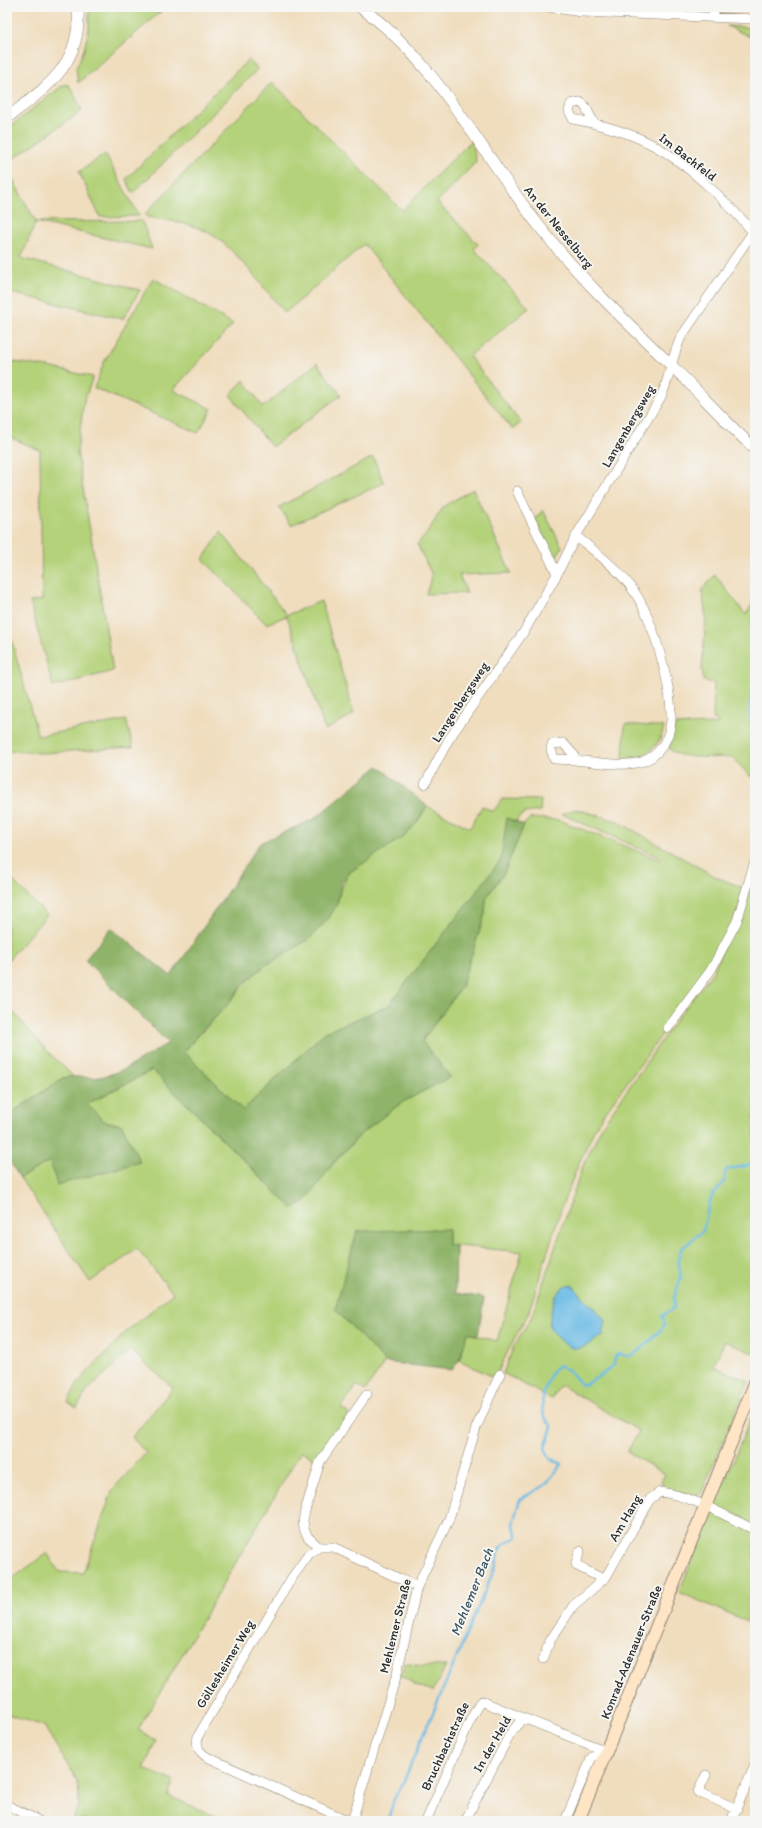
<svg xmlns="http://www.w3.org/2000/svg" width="762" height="1828" font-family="Itim,sans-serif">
  <rect width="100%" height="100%" fill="#f6f6f2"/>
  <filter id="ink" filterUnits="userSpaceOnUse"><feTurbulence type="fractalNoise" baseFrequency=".025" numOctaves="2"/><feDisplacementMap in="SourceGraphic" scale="8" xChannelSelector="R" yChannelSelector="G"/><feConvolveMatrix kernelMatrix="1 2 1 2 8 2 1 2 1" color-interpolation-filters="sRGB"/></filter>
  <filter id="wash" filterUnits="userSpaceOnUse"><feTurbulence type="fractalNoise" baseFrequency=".012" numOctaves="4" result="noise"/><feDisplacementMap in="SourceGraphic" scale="16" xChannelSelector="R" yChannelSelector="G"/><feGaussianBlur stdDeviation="0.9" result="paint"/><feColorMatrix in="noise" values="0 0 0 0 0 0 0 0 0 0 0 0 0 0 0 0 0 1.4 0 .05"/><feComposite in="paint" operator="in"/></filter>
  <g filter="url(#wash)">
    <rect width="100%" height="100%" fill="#f0ddbd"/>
    <!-- green -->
    <path fill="#b4d279" stroke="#707e52" d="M 89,7 L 166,7 L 78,83 L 76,68 L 84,50 L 89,28 Z
      M 727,26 L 755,28 L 755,39 Z
      M 248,60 L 258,69 L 133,193 L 126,179 Z
      M 272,82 L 402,210 L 472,140 L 476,162 L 437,202 L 478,244 L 474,249 L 529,308 L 469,356 L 521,423 L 512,429 L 364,244 L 285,313 C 265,290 239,253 214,236 C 196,223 169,221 147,217 L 145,214 Z
      M 67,84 L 71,88 L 82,111 L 7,163 L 7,129 L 62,86 Z
      M 105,154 L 139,216 L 100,217 L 79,172 Z
      M 7,169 L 36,222 L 142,221 L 152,249 L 36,222 L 21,258 L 140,290 L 123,319 L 7,292 Z
      M 153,278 L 233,324 L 173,390 L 212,409 L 198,433 L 94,388 L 104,362 Z
      M 7,361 L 48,367 L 93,377 L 84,401 L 77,451 L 113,671 L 53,687 L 30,602 L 42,600 L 40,450 L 7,436 Z
      M 317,363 L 341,395 L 272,447 L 230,395 L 244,380 L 263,407 Z
      M 373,457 L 384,483 L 291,525 L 279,507 Z
      M 473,489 L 511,573 L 459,575 L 467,593 L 426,594 L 432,575 L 417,544 L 425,536 L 444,506 Z
      M 543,510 L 562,547 L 554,561 L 535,519 Z
      M 221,532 L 287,615 L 321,601 L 354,714 L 325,730 L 287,616 L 266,624 L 203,559 Z
      M 715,575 L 746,615 L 755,599 L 755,778 L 750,776 L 733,758 C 717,756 677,761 669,748 L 674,725 L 718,724 L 717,720 L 713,719 L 714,683 L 703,681 L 702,667 L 706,618 L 702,590 Z
      M 7,623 L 38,736 L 126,720 L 133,747 L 42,753 L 7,751 Z
      M 625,724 L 664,727 C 660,748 644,759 623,758 Z
      M 502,799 L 541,800 L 540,811 L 525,813 L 517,819 L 517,822 L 507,818 L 501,860 L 388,1006 L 325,1032 L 243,1110 L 184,1052 C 197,1036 212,1022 225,1007 C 238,992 248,979 263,967 C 286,948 308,944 328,918 C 339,904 340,886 350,872 L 416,824 L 427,806 L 470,828 L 482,806 L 493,812 Z
      M 576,809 L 617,821 L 716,877 L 744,888 L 734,920 L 710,969 L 598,1122 L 578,1165 L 562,1206 L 528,1314 L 512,1343 L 495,1378 L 459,1360 L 468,1333 L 497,1341 L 522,1252 L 448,1245 L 448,1229 L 335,1309 L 385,1362 L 365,1391 L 357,1385 L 341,1408 L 349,1414 L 317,1460 L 301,1451 L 138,1730 L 156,1740 L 144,1769 L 174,1781 L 168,1796 L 218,1817 L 217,1821 L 73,1821 L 79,1803 L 78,1782 L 44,1726 L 7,1714 L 7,1671 L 10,1665 L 7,1664 L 7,1577 L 13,1578 L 47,1553 L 59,1572 L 83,1573 L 113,1489 L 146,1453 L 132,1437 L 173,1388 L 130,1350 L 87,1391 L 77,1408 L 68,1402 L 78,1382 L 128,1330 L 173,1293 L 137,1249 L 90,1282 L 20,1178 L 50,1160 L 122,1125 L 104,1121 L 87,1104 L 152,1070 L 292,1208 L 364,1131 L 401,1103 L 450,1077 L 422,1041 L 461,987 L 485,914 L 486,898 L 504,873 L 524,825 L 530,818 L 559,820 L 660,860 L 661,858 L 562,814 Z
      M 7,875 L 47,915 L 7,961 Z
      M 750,886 L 755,888 L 755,1354 L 725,1341 L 713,1366 L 749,1381 L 701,1494 L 688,1496 L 664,1489 L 661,1482 L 665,1474 L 627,1452 L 639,1431 L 561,1385 L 551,1399 L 503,1373 L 514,1346 L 532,1316 L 582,1168 L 602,1126 L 678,1017 L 713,972 Z
      M 7,1005 L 48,1052 L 73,1076 L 63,1078 L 7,1116 Z
      M 755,1408 L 755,1625 L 679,1592 Z
      M 404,1663 L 422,1666 L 446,1666 L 433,1691 L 418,1686 L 401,1676 Z"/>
    <!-- forest -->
    <path fill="#8fb469" stroke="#5d704a" d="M 378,766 L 427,806 L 416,824 L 403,837 L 350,872 L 342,882 L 337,904 L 329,918 L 309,939 L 265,966 L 243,984 L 225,1008 L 204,1028 L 184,1052 L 243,1110 L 325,1032 L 388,1006 L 501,860 L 507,818 L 524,825 L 504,873 L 486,898 L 485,914 L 461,987 L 422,1041 L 450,1077 L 401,1103 L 364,1131 L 334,1162 L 305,1202 L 292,1208 L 152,1070 L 87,1104 L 104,1121 L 122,1125 L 140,1162 L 57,1185 L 50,1161 L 20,1178 L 7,1157 L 7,1116 L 63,1078 C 76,1075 88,1079 101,1077 C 125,1072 148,1055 168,1043 L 85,960 L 111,928 L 171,976 L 260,843 L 314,819 Z
      M 448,1229 L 448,1245 L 456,1246 L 455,1293 L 484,1298 L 478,1335 L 468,1333 L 459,1360 L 452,1370 L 385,1362 L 335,1309 L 357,1231 Z"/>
    <!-- water -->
    <path fill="#6abbe5" stroke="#4a7388" d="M 567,1285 L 572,1285 L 606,1321 L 603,1335 C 576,1355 569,1353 549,1326 C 551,1311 552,1293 567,1285 Z"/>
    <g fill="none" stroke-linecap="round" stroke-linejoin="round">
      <!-- stream -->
      <path stroke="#6abbe5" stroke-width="2.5" d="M 755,688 C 748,701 747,716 755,729
        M 388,1821 L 394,1799 L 403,1783 L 496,1565 C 501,1543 498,1548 517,1537 L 513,1523 L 520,1499 L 544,1486 L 562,1464 L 550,1458 L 545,1448 L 552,1427 C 550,1423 546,1420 544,1416 C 539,1402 547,1373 559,1365 L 571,1373 L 582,1385 C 589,1384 609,1370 614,1365 L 615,1357 L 618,1354 C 622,1354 627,1357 630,1356 C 636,1355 662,1331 664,1325 C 665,1322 664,1319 662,1316 L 674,1308 L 674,1298 L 681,1277 L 678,1259 L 681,1249 L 703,1231 L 711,1197 L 724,1182 L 725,1171 C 734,1165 746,1169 755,1162"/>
    </g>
  </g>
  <g filter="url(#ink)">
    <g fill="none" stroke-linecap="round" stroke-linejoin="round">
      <defs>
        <path id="minor" d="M 548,7 L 582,12 L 755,19
          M 712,18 L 716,7
          M 594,123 L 585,106 L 580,102 L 571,104 L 569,111 L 573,119 C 599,124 625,131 649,143 C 684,160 727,202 753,232
          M 517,491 L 557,574
          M 575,760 L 554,759 L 551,749 L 552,744 L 563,743 L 574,755 L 575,760 C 593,762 624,767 641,762 C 659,757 670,738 671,720 C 672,687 653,617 633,590 C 619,569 595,552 576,536
          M 425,784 L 449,739 L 525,630 L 557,574 L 576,536 L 661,397 C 670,377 672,356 681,337 L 755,229
          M 668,1028 L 711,970 L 737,921 L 755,861
          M 319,1547 L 308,1537 L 304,1529 L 303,1520 L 305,1511 L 320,1462 L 367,1394
          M 580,1551 L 576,1563 L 577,1566 L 603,1579
          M 543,1659 L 550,1641 L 573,1606 L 606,1577 L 650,1499 L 660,1492 C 693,1496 725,1516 755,1530
          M 706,1775 L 698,1792 L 737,1809
          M 7,1805 L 39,1821
          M 349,1821 L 207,1757 C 198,1751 196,1746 198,1736 L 291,1579 L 309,1554 L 319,1547 L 333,1547 L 417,1587
          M 352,1821 L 396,1677 L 417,1587 L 449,1519 L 476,1428 L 500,1374
          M 426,1821 L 470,1721 L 481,1701 L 606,1751
          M 465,1821 L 510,1734 L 522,1719
          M 565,1821 L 592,1757 L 606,1751
          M 731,1821 L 755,1765"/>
        <path id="tertiary" d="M 360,7 C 438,62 480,152 539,226 C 579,277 625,321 672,366 C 700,393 726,423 755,449
          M 7,118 C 48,86 82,65 78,7"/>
        <path id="secondary" d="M 578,1821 L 755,1383"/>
      </defs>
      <!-- minor casing -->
      <use href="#minor" stroke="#8e8474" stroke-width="10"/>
      <!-- tertiary casing -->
      <use href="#tertiary" stroke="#8e8474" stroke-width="12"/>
      <!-- secondary casing -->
      <use href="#secondary" stroke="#8e8474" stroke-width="14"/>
      <!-- minor -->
      <use href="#minor" stroke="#fff" stroke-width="9"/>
      <!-- tertiary -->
      <use href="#tertiary" stroke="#fff" stroke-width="11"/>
      <!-- secondary -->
      <use href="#secondary" stroke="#fee5c5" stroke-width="12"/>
    </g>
  </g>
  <g text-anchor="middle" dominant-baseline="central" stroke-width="4" stroke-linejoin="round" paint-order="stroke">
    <!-- street labels -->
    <g font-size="13" fill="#2b2b2b" stroke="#f6f6f2">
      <text transform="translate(688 157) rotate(38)">Im Bachfeld</text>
      <text transform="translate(559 227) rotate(51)">An der Nesselburg</text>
      <text transform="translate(628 426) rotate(-60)">Langenbergsweg</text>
      <text transform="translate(460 702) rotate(-57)">Langenbergsweg</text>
      <text transform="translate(625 1518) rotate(-60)">Am Hang</text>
      <text transform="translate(395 1626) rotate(-76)">Mehlemer Straße</text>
      <text transform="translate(631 1652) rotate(-68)">Konrad-Adenauer-Straße</text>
      <text transform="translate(225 1664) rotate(-59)">Göllesheimer Weg</text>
      <text transform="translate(492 1744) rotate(-60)">In der Held</text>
      <text transform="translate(445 1746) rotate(-65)">Bruchbachstraße</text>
    </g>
    <!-- water labels -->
    <g font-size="14" font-style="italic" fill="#3e5663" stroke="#f6f6f2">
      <text transform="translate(472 1592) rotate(-68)">Mehlemer Bach</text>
    </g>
  </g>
  <!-- margin -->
  <rect width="762" height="1828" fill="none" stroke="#f6f6f2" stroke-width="24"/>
</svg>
